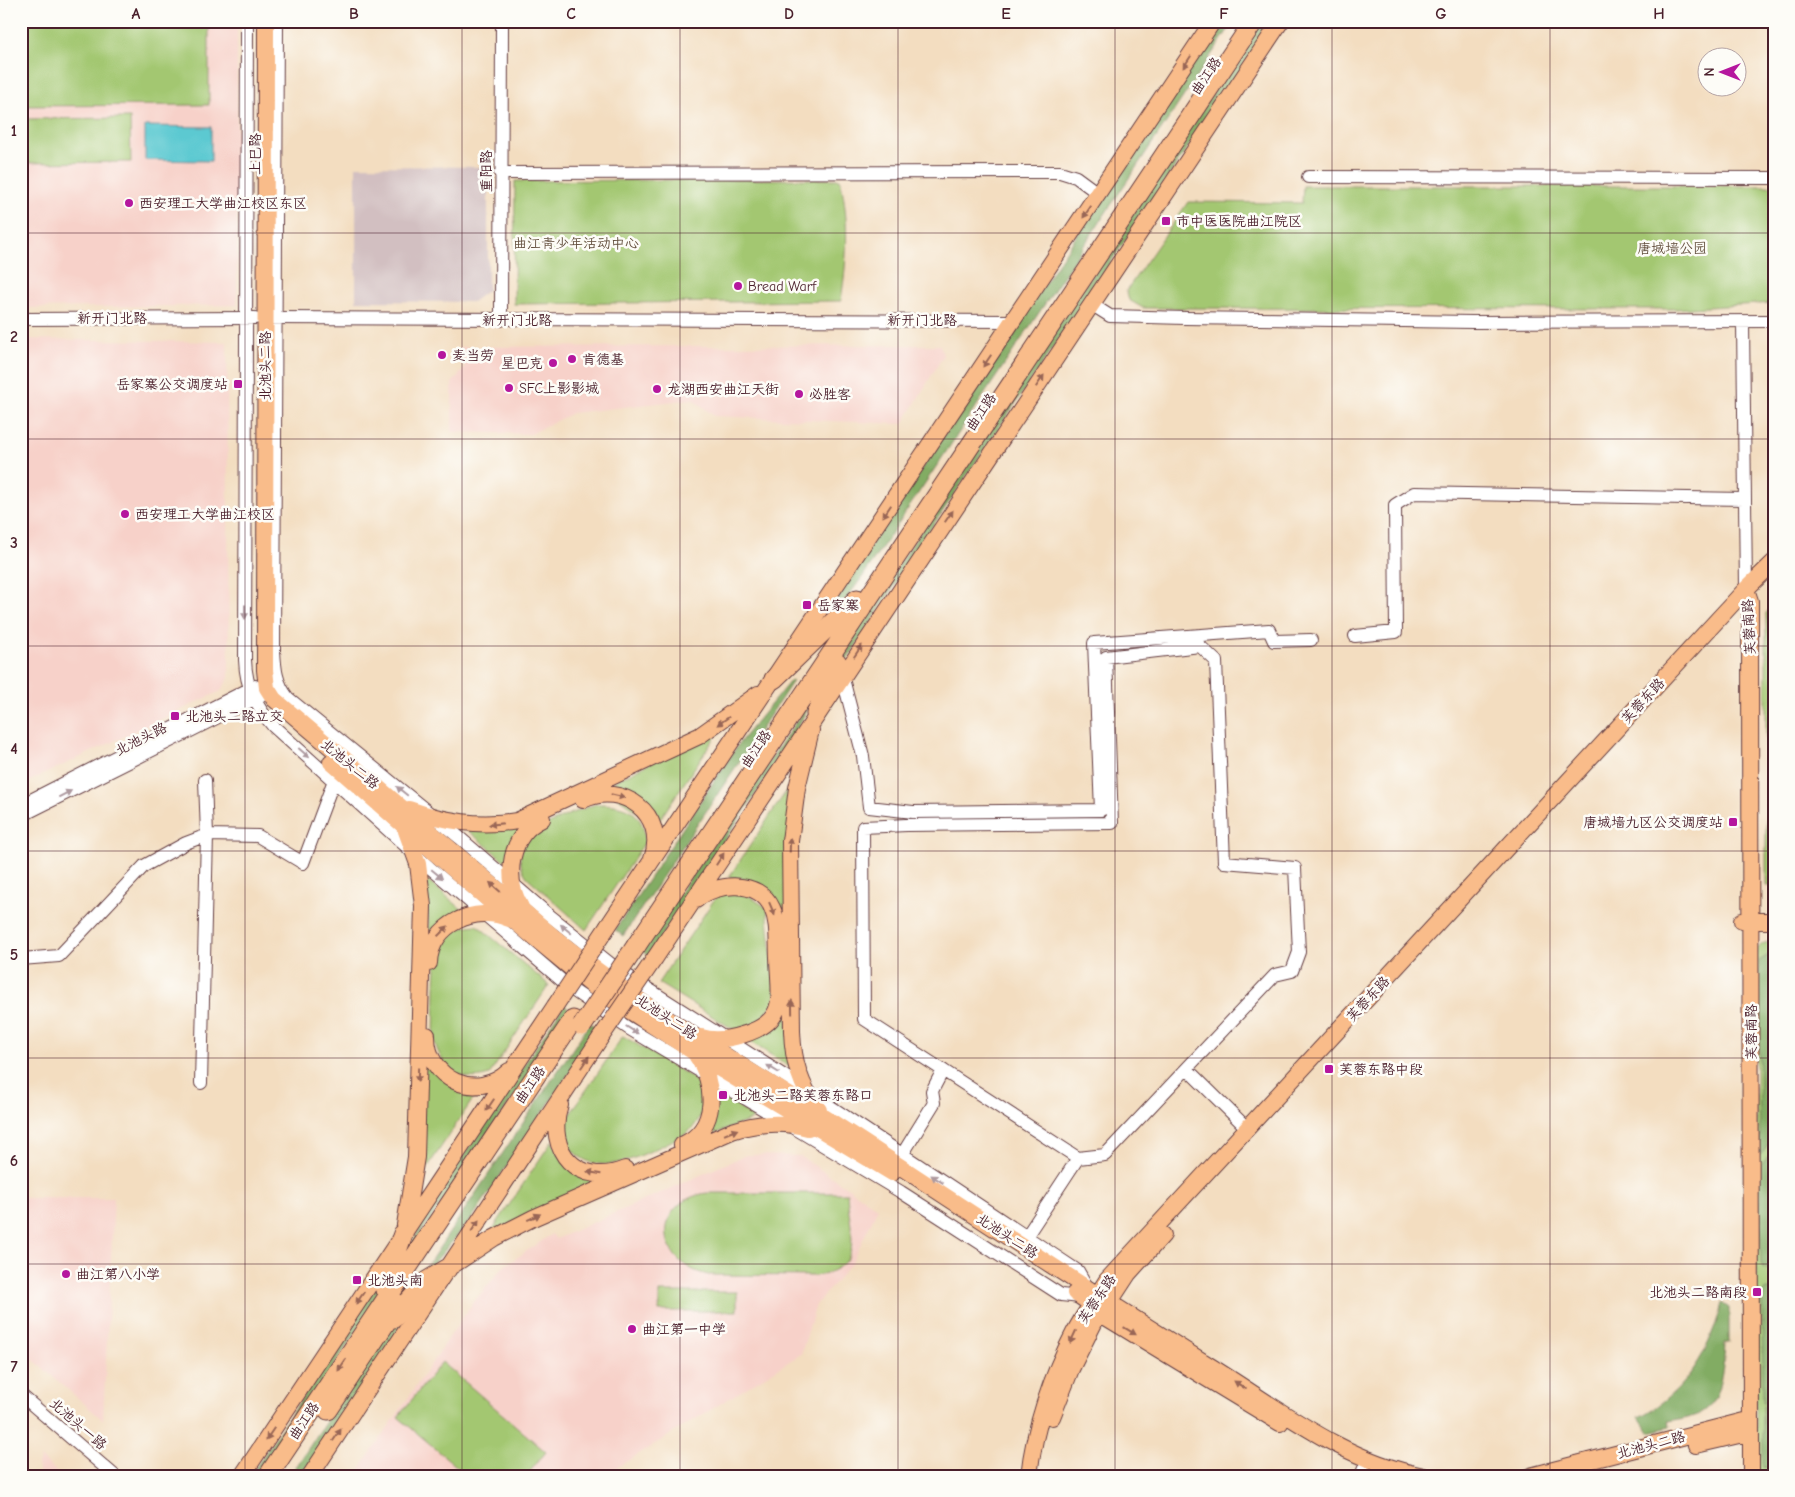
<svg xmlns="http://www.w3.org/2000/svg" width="1795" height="1497" font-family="'Comic Neue','LXGW WenKai TC',sans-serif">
  <rect width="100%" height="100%" fill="#fdfcf7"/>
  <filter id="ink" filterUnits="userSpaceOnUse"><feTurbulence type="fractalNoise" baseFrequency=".02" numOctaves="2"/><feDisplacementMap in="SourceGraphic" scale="10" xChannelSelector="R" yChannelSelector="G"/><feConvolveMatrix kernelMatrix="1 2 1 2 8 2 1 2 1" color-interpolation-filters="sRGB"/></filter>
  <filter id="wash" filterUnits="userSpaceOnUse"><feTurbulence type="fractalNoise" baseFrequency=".0096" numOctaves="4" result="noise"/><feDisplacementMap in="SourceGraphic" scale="20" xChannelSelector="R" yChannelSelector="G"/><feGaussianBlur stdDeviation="1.12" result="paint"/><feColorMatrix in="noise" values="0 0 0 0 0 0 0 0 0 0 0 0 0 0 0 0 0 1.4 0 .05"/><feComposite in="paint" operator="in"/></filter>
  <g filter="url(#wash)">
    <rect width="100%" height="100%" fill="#f3ddc0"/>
    <!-- built -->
    <path fill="#f7d1c9" d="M 21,21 L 237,21 L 237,305 L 21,308 Z
      M 21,339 L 227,342 L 229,678 L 221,691 L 21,785 Z
      M 940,345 L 943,356 L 903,424 L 714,416 L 693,399 L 572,413 L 531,434 L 452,432 L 452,383 L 465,368 L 460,347 Z
      M 746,1155 L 800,1156 L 878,1208 L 852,1262 L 816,1305 L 801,1354 L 603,1476 L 355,1476 L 472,1304 L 503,1267 L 552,1234 L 556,1239 Z
      M 21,1198 L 114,1198 L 103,1420 L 21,1349 Z
      M 41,1458 L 62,1476 L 40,1476 L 37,1466 Z"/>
    <!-- industrial -->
    <path fill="#d2bfc1" d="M 356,166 L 488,167 L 488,290 L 472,302 L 356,301 Z"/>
    <!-- green -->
    <path fill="#a3c771" stroke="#76734e" d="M 21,21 L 209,21 L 209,105 L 21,106 Z
      M 130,118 L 131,162 L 21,163 L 21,119 Z
      M 840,179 C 850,221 847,260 841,301 L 514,304 L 515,181 Z
      M 1303,186 L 1774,186 L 1774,303 L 1675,309 L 1143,308 L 1129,300 L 1126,291 L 1188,202 L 1302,203 Z
      M 1774,605 L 1774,886 L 1766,886 L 1766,613 Z
      M 722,727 L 656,825 L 603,787 Z
      M 795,778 L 786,919 C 775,892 759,878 729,877 Z
      M 596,804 C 625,804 644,810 645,842 L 586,930 L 527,877 C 498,836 571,814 596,804 Z
      M 528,821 L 506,862 L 466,829 Z
      M 425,878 L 465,912 L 430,941 Z
      M 740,890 L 767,908 L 776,999 L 760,1021 L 736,1031 L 658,983 L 720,891 Z
      M 477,925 L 549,985 L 489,1075 C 460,1085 440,1066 434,1039 C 434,1023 435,1007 435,991 C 436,958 435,927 477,925 Z
      M 1774,940 L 1774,1476 L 1756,1476 L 1756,950 L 1762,944 Z
      M 787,999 L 790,1067 L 749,1041 Z
      M 623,1036 L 693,1078 C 710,1096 704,1122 684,1135 C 652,1149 605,1182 574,1152 C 565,1143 563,1132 566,1120 Z
      M 422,1055 L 479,1090 L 417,1183 Z
      M 715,1093 L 756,1118 L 696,1141 Z
      M 552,1141 L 559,1154 L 614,1178 L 489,1235 Z
      M 707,1193 L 847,1193 C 849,1230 868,1267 814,1276 L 708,1275 C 654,1263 652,1201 707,1193 Z
      M 659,1292 L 737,1292 L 737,1311 L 659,1311 Z
      M 442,1362 L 546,1452 L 526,1476 L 468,1476 L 398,1417 Z"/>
    <!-- forest -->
    <path fill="#82ac63" stroke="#666647" d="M 1220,21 L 1234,21 L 861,579 L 846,599 L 809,637 Z
      M 1261,21 L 1273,21 L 930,530 L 843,666 L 840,665 L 868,611 Z
      M 791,680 L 793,681 L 623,936 L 615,930 L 740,742 Z
      M 815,694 L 790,742 L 648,956 L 641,950 Z
      M 1773,952 L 1774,1037 L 1769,1037 L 1769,1057 L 1774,1057 L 1774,1137 L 1760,1156 L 1759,961 Z
      M 564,1005 L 572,1011 L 406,1255 L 433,1201 Z
      M 590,1023 L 599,1029 L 470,1221 L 427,1271 L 425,1269 Z
      M 1772,1153 L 1774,1153 L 1773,1271 L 1763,1269 L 1761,1263 L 1760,1166 Z
      M 376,1286 L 380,1288 L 370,1311 L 261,1476 L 250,1476 Z
      M 1766,1290 L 1774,1290 L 1774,1403 L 1763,1402 L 1762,1294 Z
      M 1722,1303 L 1729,1308 L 1729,1343 L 1725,1343 C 1724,1364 1721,1403 1700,1414 C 1691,1418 1679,1420 1669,1422 L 1670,1427 L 1649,1432 L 1639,1417 C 1685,1393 1710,1352 1722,1303 Z
      M 412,1307 L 305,1476 L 290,1476 L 378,1343 Z
      M 1763,1406 L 1774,1406 L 1774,1469 L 1763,1467 Z"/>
    <!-- water -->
    <path fill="#5cc9d1" stroke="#53747e" d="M 145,126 L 211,127 L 211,161 L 145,160 Z"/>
  </g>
  <g filter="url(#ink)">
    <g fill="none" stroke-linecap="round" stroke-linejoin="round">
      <defs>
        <path id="minor" d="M 247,21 L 245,660 C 246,688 256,706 273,726 L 429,867 L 574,991 L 628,1028 L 901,1192 L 1061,1295 L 1081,1297
          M 277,21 L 274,650 C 275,669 276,683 288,698 L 460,838 L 549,915 L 617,969 L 786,1077 L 1078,1271 L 1087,1287
          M 500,173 L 1060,172 L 1076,177 L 1099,194
          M 1308,177 L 1774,178
          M 1091,304 L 1110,316 L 1185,318 L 1473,322 L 1774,321
          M 268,318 L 1014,321
          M 21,319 L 255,318
          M 501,320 L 502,21
          M 1743,322 L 1746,589
          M 1355,636 L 1396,632 L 1395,505 L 1414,493 L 1744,499
          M 1200,646 L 1216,661 L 1224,862 L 1295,868 L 1299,952 L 1292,971 L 1275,975 L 1105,1155 L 1078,1158 L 864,1019 L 863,827 L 907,825 L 1112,823 L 1106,657 Z
          M 842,675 L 863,756 L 869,807 L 913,812 L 1101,810 L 1094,643 L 1269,630 L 1274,641 L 1311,640
          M 21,805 L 255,686
          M 21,816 L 260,696
          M 21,959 L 59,956 L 144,866 L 186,843 L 207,835 L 258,836 L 303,863 L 334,780
          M 1187,1069 L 1248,1129
          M 201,1083 L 207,835 L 205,780
          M 902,1155 L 934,1103 L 932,1091 L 943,1070
          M 1026,1237 L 1078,1158
          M 21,1395 L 115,1476
          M 1361,1476 L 1364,1468"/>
        <path id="major" d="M 266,21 L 265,670 L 267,688 L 274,699 L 554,937 C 650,1015 760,1074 863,1142 C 978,1218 1093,1293 1210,1366 C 1278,1408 1343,1461 1424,1476
          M 1746,589 L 1750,601 L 1751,1476
          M 811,730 L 797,788 L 790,841 L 792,1031 C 793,1061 800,1086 819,1110
          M 331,762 L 486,898 L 599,991 L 723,1071 L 892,1173
          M 583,800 C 622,781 668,814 652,859
          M 409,809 C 446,822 479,827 517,821 L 699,736 L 758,694
          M 696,900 C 716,882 759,879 772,908 C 779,923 777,941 778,957 C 779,997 789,1021 742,1035 C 729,1039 714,1041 701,1037
          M 521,907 C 503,877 510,834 542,819
          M 1742,921 L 1774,921
          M 608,926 L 1213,21
          M 655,958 L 1281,21
          M 429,963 C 430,924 476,904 509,919
          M 427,1035 C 426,1080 477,1102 509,1071
          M 560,1105 C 545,1151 578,1188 625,1169
          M 682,1145 C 719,1129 716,1083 696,1055
          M 405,1225 L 416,1157 L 423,906 L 418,864 L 406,831
          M 453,1265 L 494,1238 L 533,1218 L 732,1131 C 757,1123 783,1121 808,1128
          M 1075,1293 L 1091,1304 L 1099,1313 L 1280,1423
          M 1052,1417 L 1071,1369 L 1099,1313 L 1109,1303 L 1128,1274 L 1163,1235
          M 1696,1445 L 1743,1434
          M 242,1476 L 555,1006
          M 310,1476 L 601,1037
          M 1029,1476 C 1034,1428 1052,1375 1074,1333 C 1084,1314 1096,1298 1107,1280 L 1746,589 L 1774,562
          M 1530,1476 L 1744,1421"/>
        <path id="highway" d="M 774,679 L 857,599
          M 816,714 L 837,662
          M 636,946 L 1254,21
          M 384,1287 L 403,1234
          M 394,1318 L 427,1281 L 447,1269
          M 328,1410 L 398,1304
          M 268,1476 L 573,1020"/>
      </defs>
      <!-- minor casing -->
      <use href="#minor" stroke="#633c41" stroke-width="14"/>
      <!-- major casing -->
      <use href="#major" stroke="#633c41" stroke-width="18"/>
      <!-- highway casing -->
      <use href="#highway" stroke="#633c41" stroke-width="21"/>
      <!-- minor -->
      <use href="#minor" stroke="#fff" stroke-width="12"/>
      <!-- major -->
      <use href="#major" stroke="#f9bc8a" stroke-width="16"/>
      <!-- highway -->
      <use href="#highway" stroke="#f9bc8a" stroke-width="19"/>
      <defs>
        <path id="major-bridge" d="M 555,1006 L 608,926
          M 601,1037 L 655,958"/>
        <path id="highway-bridge" d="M 582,1026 L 636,946"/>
      </defs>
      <!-- major-bridge casing -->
      <use href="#major-bridge" stroke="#633c41" stroke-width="18" stroke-linecap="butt"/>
      <!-- highway-bridge casing -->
      <use href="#highway-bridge" stroke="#633c41" stroke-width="21" stroke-linecap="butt"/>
      <!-- major-bridge -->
      <use href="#major-bridge" stroke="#f9bc8a" stroke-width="16"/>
      <!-- highway-bridge -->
      <use href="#highway-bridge" stroke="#f9bc8a" stroke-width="19"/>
    </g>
    <!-- one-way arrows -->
    <defs><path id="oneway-solid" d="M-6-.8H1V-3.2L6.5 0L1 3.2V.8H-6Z" transform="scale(1.25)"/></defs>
    <g fill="#996656">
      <use href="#oneway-solid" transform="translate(1187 62) rotate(123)"/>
      <use href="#oneway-solid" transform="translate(1087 212) rotate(124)"/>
      <use href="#oneway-solid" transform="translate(987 361) rotate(124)"/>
      <use href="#oneway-solid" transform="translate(1040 381) rotate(-56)"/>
      <use href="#oneway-solid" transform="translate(887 511) rotate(124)"/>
      <use href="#oneway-solid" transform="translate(949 516) rotate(-56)"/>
      <use href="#oneway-solid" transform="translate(858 651) rotate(-56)"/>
      <use href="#oneway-solid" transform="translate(723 721) rotate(145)"/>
      <use href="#oneway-solid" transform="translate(618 796) rotate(13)"/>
      <use href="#oneway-solid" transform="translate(496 824) rotate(174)"/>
      <use href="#oneway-solid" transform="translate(790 845) rotate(-88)"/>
      <use href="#oneway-solid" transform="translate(720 859) rotate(-57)"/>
      <use href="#oneway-solid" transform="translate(495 887) rotate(-139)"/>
      <use href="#oneway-solid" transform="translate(772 909) rotate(67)"/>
      <use href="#oneway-solid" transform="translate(443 931) rotate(-44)"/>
      <use href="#oneway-solid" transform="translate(792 1007) rotate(-91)"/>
      <use href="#oneway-solid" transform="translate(585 1062) rotate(-56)"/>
      <use href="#oneway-solid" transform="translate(418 1075) rotate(91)"/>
      <use href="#oneway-solid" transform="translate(490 1105) rotate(124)"/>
      <use href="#oneway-solid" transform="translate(731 1132) rotate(-22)"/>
      <use href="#oneway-solid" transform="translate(594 1173) rotate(-170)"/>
      <use href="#oneway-solid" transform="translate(534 1217) rotate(-25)"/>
      <use href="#oneway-solid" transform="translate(475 1226) rotate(-56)"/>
      <use href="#oneway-solid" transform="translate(360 1298) rotate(124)"/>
      <use href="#oneway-solid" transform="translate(1130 1331) rotate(31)"/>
      <use href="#oneway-solid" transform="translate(1073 1337) rotate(115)"/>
      <use href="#oneway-solid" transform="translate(342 1365) rotate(124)"/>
      <use href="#oneway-solid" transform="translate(1240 1385) rotate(-147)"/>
      <use href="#oneway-solid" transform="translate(270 1434) rotate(124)"/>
      <use href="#oneway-solid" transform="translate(337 1435) rotate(-56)"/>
    </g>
    <g fill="#ae9aa0">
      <use href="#oneway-solid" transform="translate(245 612) rotate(90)"/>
      <use href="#oneway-solid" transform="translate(304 753) rotate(41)"/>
      <use href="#oneway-solid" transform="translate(402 791) rotate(-141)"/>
      <use href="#oneway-solid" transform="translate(65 794) rotate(-27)"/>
      <use href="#oneway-solid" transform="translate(437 874) rotate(40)"/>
      <use href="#oneway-solid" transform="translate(566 929) rotate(-140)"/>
      <use href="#oneway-solid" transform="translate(632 1030) rotate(32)"/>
      <use href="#oneway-solid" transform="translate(773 1069) rotate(-148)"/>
      <use href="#oneway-solid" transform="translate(937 1179) rotate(-147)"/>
    </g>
  </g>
  <!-- grid -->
  <path fill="none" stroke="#4a1f2b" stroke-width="1" stroke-opacity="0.55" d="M 245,21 L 245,1476M 462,21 L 462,1476M 680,21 L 680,1476M 898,21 L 898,1476M 1115,21 L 1115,1476M 1332,21 L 1332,1476M 1550,21 L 1550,1476M 21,233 L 1774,233M 21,439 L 1774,439M 21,646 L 1774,646M 21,851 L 1774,851M 21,1058 L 1774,1058M 21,1264 L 1774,1264"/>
  <!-- markers -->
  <g fill="#b5179e" stroke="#fdfcf7" stroke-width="2">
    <circle cx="129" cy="203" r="5"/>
    <rect x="1161" y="216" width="10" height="10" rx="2.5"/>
    <circle cx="738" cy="286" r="5"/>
    <circle cx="442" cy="355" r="5"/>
    <circle cx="572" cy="359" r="5"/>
    <circle cx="553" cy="363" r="5"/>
    <rect x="233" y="379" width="10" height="10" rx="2.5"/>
    <circle cx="509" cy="388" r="5"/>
    <circle cx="657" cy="389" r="5"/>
    <circle cx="799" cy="394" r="5"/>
    <circle cx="125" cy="514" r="5"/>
    <rect x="802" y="600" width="10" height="10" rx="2.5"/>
    <rect x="170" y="711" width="10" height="10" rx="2.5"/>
    <rect x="1728" y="817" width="10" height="10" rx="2.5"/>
    <rect x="1324" y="1064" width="10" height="10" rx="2.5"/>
    <rect x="718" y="1090" width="10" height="10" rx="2.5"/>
    <circle cx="66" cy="1274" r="5"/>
    <rect x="352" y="1275" width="10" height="10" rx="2.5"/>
    <rect x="1752" y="1287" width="10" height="10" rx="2.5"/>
    <circle cx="632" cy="1329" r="5"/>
  </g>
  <g text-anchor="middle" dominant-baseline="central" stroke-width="5" stroke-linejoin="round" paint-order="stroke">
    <!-- street labels -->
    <g font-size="14" fill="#4a1f2b" stroke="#fdfcf7">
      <text transform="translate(1206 76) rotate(-56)">曲江路</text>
      <text transform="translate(255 154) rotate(-90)">上巳路</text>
      <text transform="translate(486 171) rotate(-90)">重阳路</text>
      <text x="112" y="318">新开门北路</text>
      <text x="517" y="320">新开门北路</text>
      <text x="922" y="320">新开门北路</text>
      <text transform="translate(265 366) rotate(-90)">北池头二路</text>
      <text transform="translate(981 412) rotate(-56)">曲江路</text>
      <text transform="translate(1749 627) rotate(-93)">芙蓉南路</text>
      <text transform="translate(1643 701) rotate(-47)">芙蓉东路</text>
      <text transform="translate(141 739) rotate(-27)">北池头路</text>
      <text transform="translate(756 749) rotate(-56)">曲江路</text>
      <text transform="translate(350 764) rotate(39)">北池头二路</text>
      <text transform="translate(1368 999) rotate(-47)">芙蓉东路</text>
      <text transform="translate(666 1017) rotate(33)">北池头二路</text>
      <text transform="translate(1751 1032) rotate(-90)">芙蓉南路</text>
      <text transform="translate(530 1085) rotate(-56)">曲江路</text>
      <text transform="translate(1007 1236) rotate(33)">北池头二路</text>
      <text transform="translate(1097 1299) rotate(-56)">芙蓉东路</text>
      <text transform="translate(304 1421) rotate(-56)">曲江路</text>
      <text transform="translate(78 1424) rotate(41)">北池头一路</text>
      <text transform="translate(1651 1445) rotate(-15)">北池头二路</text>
    </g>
    <!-- poi labels -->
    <g font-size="14" fill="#4a1f2b" stroke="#fdfcf7" text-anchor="start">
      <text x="139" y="203">西安理工大学曲江校区东区</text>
      <text x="1176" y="221">市中医医院曲江院区</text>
      <text x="748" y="286">Bread Warf</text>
      <text x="452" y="355">麦当劳</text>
      <text x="582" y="359">肯德基</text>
      <text x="543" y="363" text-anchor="end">星巴克</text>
      <text x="228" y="384" text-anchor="end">岳家寨公交调度站</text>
      <text x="519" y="388">SFC上影影城</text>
      <text x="667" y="389">龙湖西安曲江天街</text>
      <text x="809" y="394">必胜客</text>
      <text x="135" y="514">西安理工大学曲江校区</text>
      <text x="817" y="605">岳家寨</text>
      <text x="185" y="716">北池头二路立交</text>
      <text x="1723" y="822" text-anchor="end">唐城墙九区公交调度站</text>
      <text x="1339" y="1069">芙蓉东路中段</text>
      <text x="733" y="1095">北池头二路芙蓉东路口</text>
      <text x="76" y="1274">曲江第八小学</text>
      <text x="367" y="1280">北池头南</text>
      <text x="1747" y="1292" text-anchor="end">北池头二路南段</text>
      <text x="642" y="1329">曲江第一中学</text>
    </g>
    <!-- park labels -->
    <g font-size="14" fill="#655140" stroke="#fdfcf7">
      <text x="576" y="243">曲江青少年活动中心</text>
      <text x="1672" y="248">唐城墙公园</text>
    </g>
  </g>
  <!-- margin -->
  <rect width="1795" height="1497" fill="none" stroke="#fdfcf7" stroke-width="55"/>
  <!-- north arrow -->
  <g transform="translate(1722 72) rotate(270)"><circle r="24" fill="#fdfcf7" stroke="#b5a4a5"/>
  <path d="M0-4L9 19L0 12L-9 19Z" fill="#b5179e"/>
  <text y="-8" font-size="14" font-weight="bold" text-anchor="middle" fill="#4a1f2b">N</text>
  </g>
  <rect x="28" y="28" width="1740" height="1442" fill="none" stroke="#4a1f2b" stroke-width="2"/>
  <g font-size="16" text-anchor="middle" font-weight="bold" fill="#4a1f2b">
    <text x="136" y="19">A</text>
    <text x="354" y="19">B</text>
    <text x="571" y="19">C</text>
    <text x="789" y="19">D</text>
    <text x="1006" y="19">E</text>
    <text x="1224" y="19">F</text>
    <text x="1441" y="19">G</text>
    <text x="1659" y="19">H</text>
    <text x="14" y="136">1</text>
    <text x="14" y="342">2</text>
    <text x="14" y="548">3</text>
    <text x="14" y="754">4</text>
    <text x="14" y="960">5</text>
    <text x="14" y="1166">6</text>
    <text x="14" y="1372">7</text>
  </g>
</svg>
